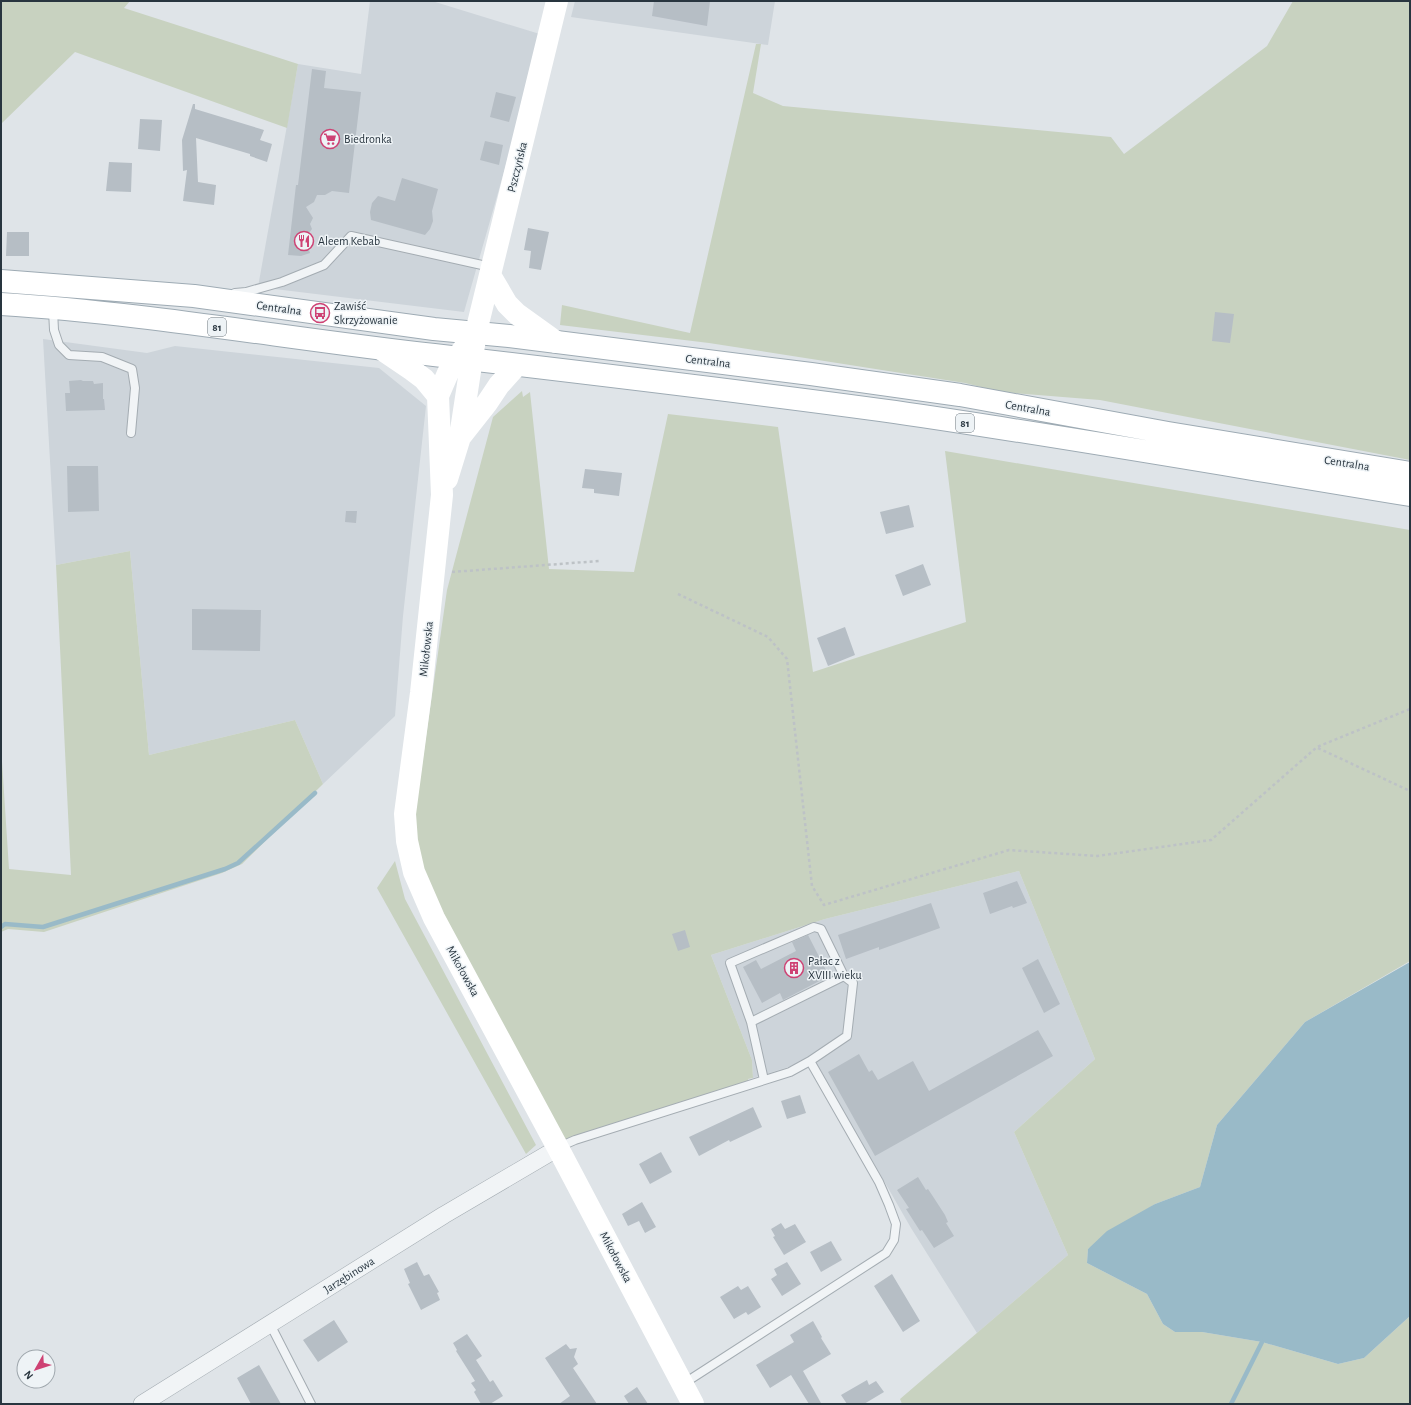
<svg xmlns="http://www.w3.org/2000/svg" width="1411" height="1405" font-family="'Alegreya Sans',sans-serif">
  <rect width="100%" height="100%" fill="#dfe4e8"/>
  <!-- built -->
  <path fill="#cdd4da" d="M 370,1 L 432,1 L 543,35 L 464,312 L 258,287 L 298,64 L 361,74 Z
    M 575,1 L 775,1 L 768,45 L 571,17 Z
    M 43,339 L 147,353 L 175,346 L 379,368 L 426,406 L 403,616 L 395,716 L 323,784 L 295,720 L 149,755 L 130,551 L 56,565 Z
    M 1019,871 L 1095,1059 L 1014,1132 L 1068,1255 L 977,1333 L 911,1228 L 814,1059 L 753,1078 L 752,1060 L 711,955 L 825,919 Z"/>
  <!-- green -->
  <path fill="#c8d2c0" d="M 1,1 L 130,1 L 124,8 L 298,64 L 287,128 L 75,52 L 1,124 Z
    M 1293,1 L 1410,1 L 1410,460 L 1100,400 L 1001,392 L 965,383 L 709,343 L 560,325 L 562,305 L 690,333 L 756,44 L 761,44 L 753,93 L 783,106 L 1111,137 L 1124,154 L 1267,46 Z
    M 522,391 L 523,397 L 530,392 L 549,569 L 634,572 L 668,414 L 778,427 L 813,672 L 966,622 L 945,451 L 1410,530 L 1410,961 L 1305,1022 L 1217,1125 L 1200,1187 L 1155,1204 L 1088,1249 L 1087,1263 L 1147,1294 L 1163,1324 L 1175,1332 L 1202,1332 L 1262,1342 L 1338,1364 L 1364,1358 L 1410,1316 L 1410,1404 L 902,1404 L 900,1399 L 1068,1255 L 1014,1132 L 1095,1059 L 1019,871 L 825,919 L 711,955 L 752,1060 L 753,1078 L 748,1079 L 752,1088 L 552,1152 L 420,877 L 415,814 L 447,590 L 493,417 Z
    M 130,551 L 149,755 L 295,720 L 323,784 L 242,864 L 222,873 L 44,932 L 8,929 L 1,932 L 1,746 L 9,869 L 71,875 L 56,565 Z
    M 395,861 L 405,899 L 536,1145 L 526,1154 L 377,888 Z"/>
  <!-- water -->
  <path fill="#99bac8" d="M 1410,962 L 1410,1316 L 1364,1358 L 1338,1364 L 1262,1342 L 1202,1332 L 1175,1332 L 1163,1324 L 1147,1294 L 1087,1263 L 1088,1249 L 1107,1231 L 1155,1204 L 1200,1187 L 1217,1125 L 1305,1022 Z"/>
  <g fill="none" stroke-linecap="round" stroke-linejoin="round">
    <!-- stream -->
    <path stroke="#99bac8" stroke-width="4.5" d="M 1,927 L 5,924 L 43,927 L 225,869 L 238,863 L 315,793
      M 1231,1404 L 1262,1342"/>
  </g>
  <!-- building -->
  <path fill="#b6bec5" d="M 654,1 L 710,1 L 707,26 L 652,16 Z
    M 312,69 L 326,71 L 324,88 L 361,92 L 349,193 L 332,191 L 325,195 L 317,195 L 314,202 L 306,207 L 313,218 L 310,224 L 312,229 L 305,238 L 310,253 L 301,256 L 288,255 L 296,185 L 298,185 Z
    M 496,92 L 516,97 L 509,122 L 490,117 Z
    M 193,104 L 195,104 L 195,109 L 264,130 L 260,140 L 272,144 L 267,162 L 250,156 L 250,154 L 196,138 L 198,182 L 216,185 L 214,205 L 183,201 L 187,170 L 183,171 L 182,140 Z
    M 140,119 L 162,120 L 160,151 L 138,149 Z
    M 485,141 L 503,145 L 499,165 L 480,160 Z
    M 109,162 L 132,163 L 131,192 L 106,191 Z
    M 402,178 L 438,189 L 432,211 L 433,221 L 430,229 L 425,235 L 371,220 L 370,212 L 372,203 L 378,196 L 395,201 Z
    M 528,228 L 549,232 L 541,270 L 529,268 L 531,251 L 524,250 Z
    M 7,232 L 29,232 L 29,256 L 6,256 Z
    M 1215,312 L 1234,314 L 1230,343 L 1212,341 Z
    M 81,380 L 83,381 L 93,381 L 94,384 L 103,383 L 103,399 L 104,399 L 105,410 L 66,411 L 65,393 L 70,393 L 69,381 Z
    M 67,466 L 98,466 L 99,511 L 68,512 Z
    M 585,469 L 622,473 L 619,496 L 594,493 L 594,489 L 582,488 Z
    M 909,505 L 914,527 L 886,534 L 880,512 Z
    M 346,511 L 357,511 L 356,523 L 345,522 Z
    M 923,564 L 931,585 L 903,596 L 895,575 Z
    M 192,609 L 261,610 L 260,651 L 192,650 Z
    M 845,627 L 855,655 L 828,666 L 817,638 Z
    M 1017,881 L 1027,903 L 1013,908 L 1012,906 L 990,914 L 983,893 Z
    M 931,903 L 940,928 L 879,950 L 879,947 L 846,959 L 838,935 Z
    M 685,930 L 690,947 L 678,951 L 672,934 Z
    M 808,935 L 829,976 L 783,1000 L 780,993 L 762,1003 L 743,967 L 756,960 L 761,969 L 796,951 L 792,942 Z
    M 1038,959 L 1060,1004 L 1044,1013 L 1022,968 Z
    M 1038,1030 L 1053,1056 L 875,1156 L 828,1072 L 859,1054 L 869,1072 L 872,1070 L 878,1080 L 913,1061 L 929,1091 Z
    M 800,1095 L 806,1113 L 787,1119 L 781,1101 Z
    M 753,1107 L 762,1127 L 730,1142 L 729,1140 L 699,1156 L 689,1137 Z
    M 661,1152 L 672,1172 L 650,1184 L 639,1164 Z
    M 918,1177 L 926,1190 L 928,1189 L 932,1195 L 945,1215 L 948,1222 L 946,1223 L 954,1236 L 934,1248 L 922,1230 L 920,1231 L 906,1209 L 909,1208 L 897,1190 Z
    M 642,1202 L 656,1227 L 645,1233 L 639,1221 L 628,1226 L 622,1214 Z
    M 781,1223 L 785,1229 L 795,1224 L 806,1242 L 784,1255 L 773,1237 L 775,1236 L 771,1229 Z
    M 831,1241 L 842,1260 L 821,1272 L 810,1252 Z
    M 417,1262 L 424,1276 L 429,1274 L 439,1292 L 437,1293 L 440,1300 L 421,1310 L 408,1284 L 410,1283 L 404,1269 Z
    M 787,1262 L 801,1284 L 782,1296 L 771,1279 L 777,1275 L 774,1269 Z
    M 892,1274 L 920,1321 L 903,1332 L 874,1286 Z
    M 738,1286 L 741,1290 L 748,1286 L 761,1307 L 748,1315 L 746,1312 L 734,1319 L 720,1297 Z
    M 334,1320 L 348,1342 L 318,1362 L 303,1340 Z
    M 813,1321 L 822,1337 L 821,1338 L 831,1354 L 803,1371 L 821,1403 L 820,1404 L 809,1404 L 791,1375 L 770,1388 L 756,1365 L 794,1342 L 790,1335 Z
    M 467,1334 L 482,1356 L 476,1360 L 490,1382 L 493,1380 L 503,1396 L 490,1404 L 481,1404 L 474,1392 L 476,1390 L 471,1383 L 475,1381 L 456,1351 L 457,1350 L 453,1343 Z
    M 566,1344 L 570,1349 L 577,1348 L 574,1357 L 578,1364 L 573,1368 L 597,1404 L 559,1404 L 570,1396 L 545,1358 Z
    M 259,1365 L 281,1404 L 251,1404 L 237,1378 Z
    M 867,1380 L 869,1385 L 876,1381 L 884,1392 L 864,1404 L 847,1404 L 841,1395 Z
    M 637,1387 L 648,1404 L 629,1404 L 624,1396 Z"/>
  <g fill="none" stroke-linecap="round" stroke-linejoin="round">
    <defs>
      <path id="lane" d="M 235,293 L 246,292 L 282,282 L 324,265 L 351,236 L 491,267
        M 53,310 L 54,330 L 59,345 L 69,355 L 102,357 L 132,369 L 135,388 L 131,433
        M 751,1022 L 844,976 L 821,929 L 814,927 L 730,963 L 751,1022 L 764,1080
        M 559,1147 L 575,1140 L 790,1072 L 810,1061 L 847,1036 L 853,983 L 844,976
        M 270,1324 L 311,1404
        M 683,1384 L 886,1253 L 894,1240 L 896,1224 L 889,1205 L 879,1182 L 810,1061"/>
      <path id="street" d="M 142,1404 L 444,1215 L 558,1148"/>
      <path id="primary" d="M 1,281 L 194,296 L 434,329 L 509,336 L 811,374 L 960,395 L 1168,433 L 1410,473
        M 1,304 C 146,313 290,339 434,355 C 588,373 742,391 895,412 C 1067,437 1238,467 1410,495"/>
    </defs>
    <!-- lane casing -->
    <use href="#lane" stroke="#a4acb2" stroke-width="10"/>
    <!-- street casing -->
    <use href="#street" stroke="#a4acb2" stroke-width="18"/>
    <!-- primary casing -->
    <use href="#primary" stroke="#9eabb4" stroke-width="24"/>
    <!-- path -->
    <path stroke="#bdc2c6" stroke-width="2.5" stroke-dasharray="3 3" stroke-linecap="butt" d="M 452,572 L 599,561
      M 678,594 L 768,637 L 787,659 L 812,886 L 824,905 L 1009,850 L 1097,856 L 1211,840 L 1317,747 L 1410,709
      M 1318,748 L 1410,791"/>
    <!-- lane -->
    <use href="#lane" stroke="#f1f4f6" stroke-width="8"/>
    <!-- street -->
    <use href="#street" stroke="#f1f4f6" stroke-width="17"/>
    <!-- secondary -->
    <path stroke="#fff" stroke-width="22" d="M 490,275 L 507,304 L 517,314 L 556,342
      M 476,332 L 451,366 L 438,396 L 442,495 L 421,693 L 405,814 L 407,841 L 414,872 L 434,918 L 558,1148 L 693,1404
      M 381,349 L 412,370 L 424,379 L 438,396
      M 461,436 L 487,403 L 499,385 L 517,365
      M 447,479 L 460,437 L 476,332 L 557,1"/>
    <!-- primary -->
    <use href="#primary" stroke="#fff" stroke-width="22"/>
  </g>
  <!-- icons -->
  <defs>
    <symbol id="supermarket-ring" viewBox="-11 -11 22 22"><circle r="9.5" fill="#eef3f6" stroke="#ce4274" stroke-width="1.5"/><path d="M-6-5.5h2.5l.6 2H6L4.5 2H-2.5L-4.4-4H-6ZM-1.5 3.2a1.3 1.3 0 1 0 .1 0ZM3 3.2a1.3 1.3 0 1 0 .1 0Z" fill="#ce4274"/></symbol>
    <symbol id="restaurant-ring" viewBox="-11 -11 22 22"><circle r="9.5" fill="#eef3f6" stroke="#ce4274" stroke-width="1.5"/><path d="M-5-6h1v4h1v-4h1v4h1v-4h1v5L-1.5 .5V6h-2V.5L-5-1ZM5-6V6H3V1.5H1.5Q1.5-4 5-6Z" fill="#ce4274"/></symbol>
    <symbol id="bus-ring" viewBox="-11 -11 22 22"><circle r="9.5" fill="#eef3f6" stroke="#ce4274" stroke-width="1.5"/><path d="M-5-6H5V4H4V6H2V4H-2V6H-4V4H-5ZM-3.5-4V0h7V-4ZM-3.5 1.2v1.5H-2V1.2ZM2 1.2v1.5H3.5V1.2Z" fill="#ce4274"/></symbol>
    <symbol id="building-ring" viewBox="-11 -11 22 22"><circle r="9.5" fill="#eef3f6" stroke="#ce4274" stroke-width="1.5"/><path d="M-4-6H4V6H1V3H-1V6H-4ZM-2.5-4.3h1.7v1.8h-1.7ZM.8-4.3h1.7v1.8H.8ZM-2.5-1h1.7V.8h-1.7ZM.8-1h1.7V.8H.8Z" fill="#ce4274"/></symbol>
  </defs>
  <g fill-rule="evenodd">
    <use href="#supermarket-ring" x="319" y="128" width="22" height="22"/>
    <use href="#restaurant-ring" x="293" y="230" width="22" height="22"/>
    <use href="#bus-ring" x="309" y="302" width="22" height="22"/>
    <use href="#building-ring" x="783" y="957" width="22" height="22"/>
  </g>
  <g text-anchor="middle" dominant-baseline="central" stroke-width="3" stroke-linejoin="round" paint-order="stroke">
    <!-- shield labels -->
    <g fill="#eef3f6" stroke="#636e76" stroke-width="1">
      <rect x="208" y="318" width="18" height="18" rx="3"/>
      <rect x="956" y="414" width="18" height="18" rx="3"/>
    </g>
    <g font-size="11" font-weight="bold" fill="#28353f">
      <text x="217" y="327">81</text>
      <text x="965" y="423">81</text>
    </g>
    <!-- poi labels -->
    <g font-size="12" fill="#28353f" stroke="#eef3f6" text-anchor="start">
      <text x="344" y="139">Biedronka</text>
      <text x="318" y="241">Aleem Kebab</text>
      <text x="334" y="306">Zawiść<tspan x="334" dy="14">Skrzyżowanie</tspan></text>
      <text x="808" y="961">Pałac z<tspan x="808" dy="14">XVIII wieku</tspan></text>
    </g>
    <!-- street labels -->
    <g font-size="12" fill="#28353f" stroke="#eef3f6">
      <text transform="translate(517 167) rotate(-76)">Pszczyńska</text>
      <text transform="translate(279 308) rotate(8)">Centralna</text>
      <text transform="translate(708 361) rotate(7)">Centralna</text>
      <text transform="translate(1028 408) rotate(10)">Centralna</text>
      <text transform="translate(1347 463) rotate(9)">Centralna</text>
      <text transform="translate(426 649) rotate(-84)">Mikołowska</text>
      <text transform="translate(463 971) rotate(61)">Mikołowska</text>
      <text transform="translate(616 1257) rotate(62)">Mikołowska</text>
      <text transform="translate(349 1275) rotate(-32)">Jarzębinowa</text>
    </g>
  </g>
  <!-- border -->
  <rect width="1411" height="1405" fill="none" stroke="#28353f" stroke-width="4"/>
  <!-- north arrow -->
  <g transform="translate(36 1369) rotate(231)"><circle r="19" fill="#eef3f6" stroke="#9fa7ad"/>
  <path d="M0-3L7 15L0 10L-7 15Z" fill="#ce4274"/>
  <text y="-6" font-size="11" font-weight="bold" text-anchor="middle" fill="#28353f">N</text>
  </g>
</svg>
